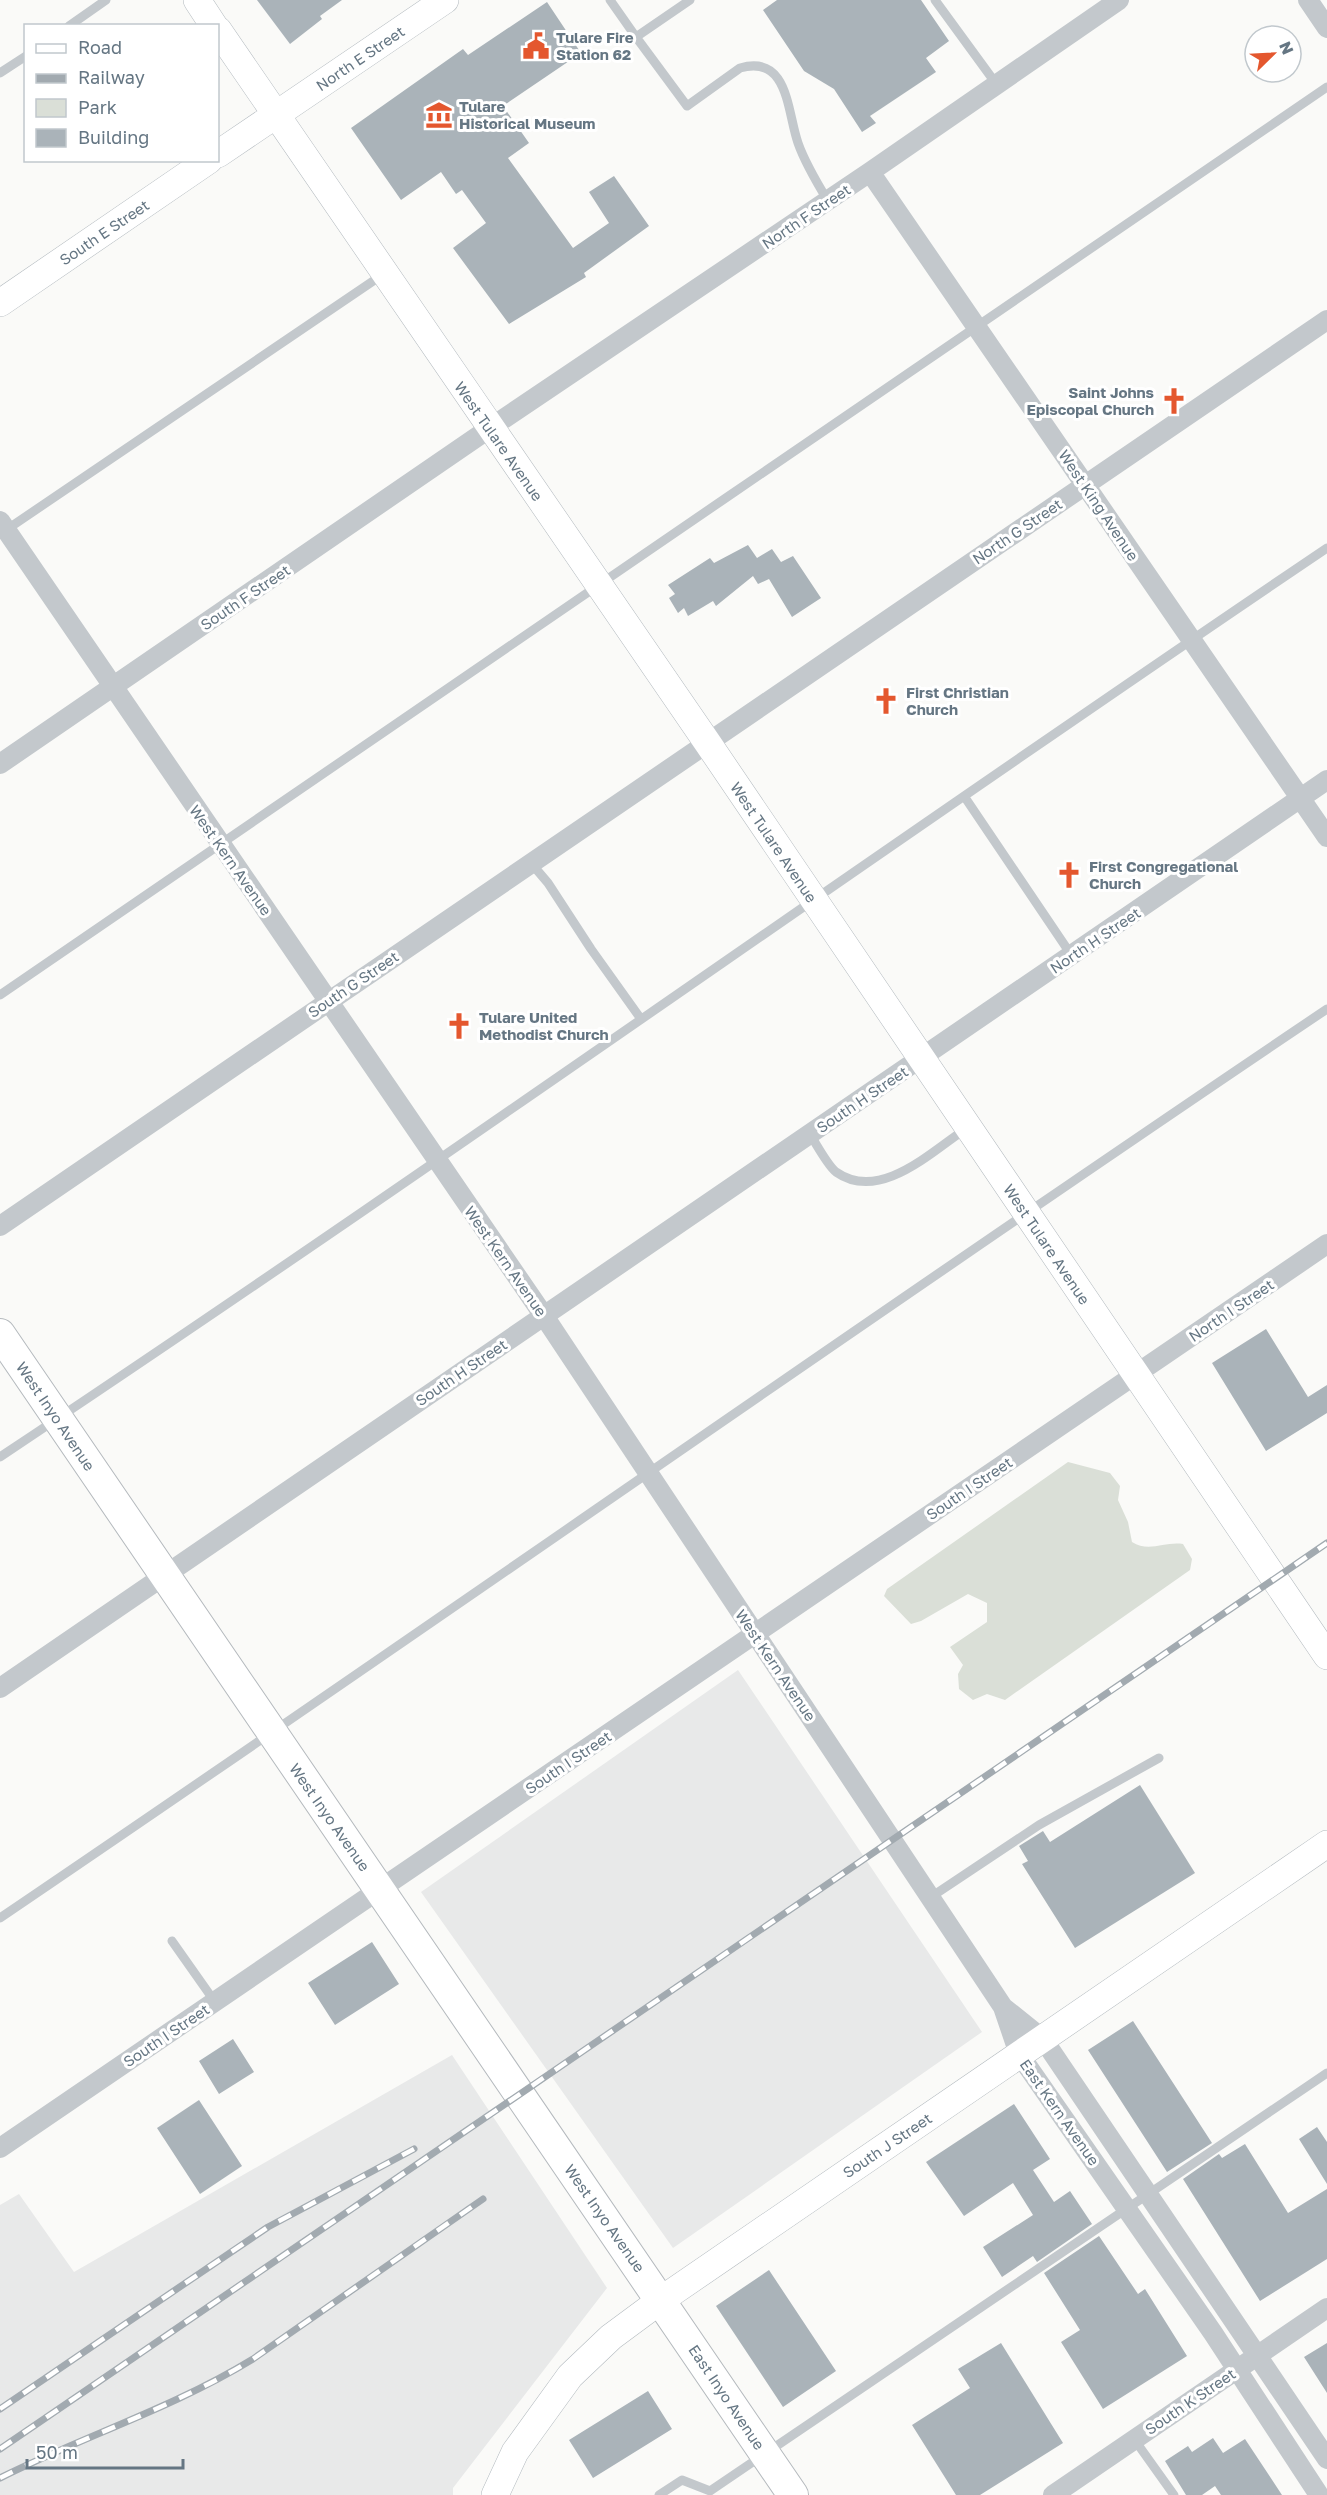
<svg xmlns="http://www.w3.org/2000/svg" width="1327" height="2495" font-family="'Golos Text',sans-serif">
  <rect width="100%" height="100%" fill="#fafaf8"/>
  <!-- built -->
  <path fill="#e8e9e9" d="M 738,1670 L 982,2032 L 673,2248 L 421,1892 Z
    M 452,2055 L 607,2288 L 453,2488 L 453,2495 L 0,2495 L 0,2205 L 19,2194 L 74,2272 Z"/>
  <!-- green -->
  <path fill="#dadfd7" d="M 1068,1462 L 1110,1473 L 1120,1486 L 1118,1500 L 1128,1522 L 1132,1542 C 1149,1553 1165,1541 1183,1544 L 1192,1559 L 1190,1570 L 1005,1700 L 987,1694 L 973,1700 L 959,1689 L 958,1674 L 963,1665 L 950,1647 L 987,1622 L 987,1603 L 968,1594 L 921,1621 L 911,1624 L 884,1596 L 887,1589 Z"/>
  <!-- building -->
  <path fill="#aab3b9" d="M 257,0 L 342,0 L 320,16 L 322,19 L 290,44 Z
    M 777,0 L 921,0 L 949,41 L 926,58 L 936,72 L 870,116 L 876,123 L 862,132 L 834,89 L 804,71 L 763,10 Z
    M 547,2 L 581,53 L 503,106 L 529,143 L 508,158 L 573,248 L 609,223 L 589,192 L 614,176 L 649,226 L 584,273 L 586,277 L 509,324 L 453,248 L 486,223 L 462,190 L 456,194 L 441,172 L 401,200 L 351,128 L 463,49 L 468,55 Z
    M 748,545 L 757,558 L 772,549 L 781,562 L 793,556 L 821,598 L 792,617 L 769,579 L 758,584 L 753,576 L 716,606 L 713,601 L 688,616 L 684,608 L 678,613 L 669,598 L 675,594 L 668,585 L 710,558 L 714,563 Z
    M 1266,1329 L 1308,1397 L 1327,1385 L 1327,1413 L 1266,1451 L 1212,1363 Z
    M 1140,1785 L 1195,1873 L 1075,1948 L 1022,1864 L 1028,1861 L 1019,1846 L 1043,1831 L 1050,1842 Z
    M 372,1942 L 399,1984 L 335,2025 L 308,1983 Z
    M 1133,2021 L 1212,2143 L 1167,2172 L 1088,2050 Z
    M 233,2039 L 254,2072 L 219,2094 L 199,2061 Z
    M 199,2100 L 242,2166 L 200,2194 L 157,2128 Z
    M 1014,2104 L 1050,2159 L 1033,2170 L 1054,2202 L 1070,2191 L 1092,2224 L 1037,2262 L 1033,2256 L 1002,2277 L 983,2247 L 1033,2215 L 1013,2183 L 964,2216 L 926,2162 Z
    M 1317,2127 L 1327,2142 L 1327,2184 L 1299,2139 Z
    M 1245,2144 L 1288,2213 L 1327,2189 L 1327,2259 L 1260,2301 L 1183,2179 L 1219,2154 L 1222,2158 Z
    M 1099,2236 L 1138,2294 L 1145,2289 L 1187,2356 L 1103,2409 L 1061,2342 L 1080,2330 L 1044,2273 Z
    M 769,2270 L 836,2371 L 783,2407 L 716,2306 Z
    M 1001,2343 L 1063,2443 L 980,2495 L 956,2495 L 912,2425 L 970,2388 L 958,2369 Z
    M 1327,2343 L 1327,2393 L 1304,2357 Z
    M 648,2391 L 672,2429 L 593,2478 L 569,2440 Z
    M 1213,2438 L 1223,2453 L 1245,2439 L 1282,2495 L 1221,2495 L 1215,2486 L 1202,2495 L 1186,2495 L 1165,2461 L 1188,2446 L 1192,2452 Z"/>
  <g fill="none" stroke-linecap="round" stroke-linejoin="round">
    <defs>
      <path id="secondary" d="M 197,0 L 214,26
        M 218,30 L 707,742 L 1327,1656
        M 218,154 L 445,0
        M 0,303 L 209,160
        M 495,2495 L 515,2452 L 570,2376 L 611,2337 L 661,2300 L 1327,1844"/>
      <path id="primary" d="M 0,1334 L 793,2495"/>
    </defs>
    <!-- secondary casing -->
    <use href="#secondary" stroke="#b3babf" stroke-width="28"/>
    <!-- primary casing -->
    <use href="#primary" stroke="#b5babe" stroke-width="32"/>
    <!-- lane -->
    <path stroke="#c3c8cc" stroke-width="9" d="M 610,0 L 636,37
      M 690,0 L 636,37 L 687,106 L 740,68 C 789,54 787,112 798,143 C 805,163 817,183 828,201
      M 935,0 L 997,85
      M 69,26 L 106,0
      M 0,73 L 26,56
      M 6,530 L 382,275
      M 964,796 L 1072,956
      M 531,863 L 548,883 L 591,949 L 641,1019
      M 0,995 C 440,690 886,391 1327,87
      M 810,1134 C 816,1144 828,1166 836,1172 C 880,1203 932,1151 967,1128
      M 0,1457 C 446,1160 882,848 1327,548
      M 931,1897 L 1039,1825 L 1159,1758
      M 0,1918 C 444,1617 882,1308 1327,1009
      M 172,1941 L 215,2002
      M 1134,2439 L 1174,2495
      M 710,2491 L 1327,2073
      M 659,2495 L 682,2480 L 710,2491"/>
    <!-- street -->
    <path stroke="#c3c8cc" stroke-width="20" d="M 1308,0 L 1327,28
      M 870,172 L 1327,837
      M 0,521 L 544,1316 L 1003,2007 L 1019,2054 L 1213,2333 L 1319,2495
      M 0,764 L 490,428 L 870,172 L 1119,0
      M 0,1226 L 1327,320
      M 0,1688 L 1327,780
      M 1003,2007 L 1043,2039 L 1327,2459
      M 0,2148 L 1327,1244
      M 1053,2495 L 1327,2308"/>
    <!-- secondary -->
    <use href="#secondary" stroke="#fff" stroke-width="27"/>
    <!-- primary -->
    <use href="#primary" stroke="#fff" stroke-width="30"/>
    <defs>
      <path id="rail" d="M 0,2409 L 268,2227 L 414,2149
        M 0,2449 L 1327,1543
        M 0,2478 C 84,2436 173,2408 253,2359 L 483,2199"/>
    </defs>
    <!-- rail casing -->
    <use href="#rail" stroke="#a2aab0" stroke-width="7"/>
    <!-- rail -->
    <use href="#rail" stroke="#fff" stroke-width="4.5" stroke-dasharray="14" stroke-linecap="butt"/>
  </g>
  <!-- icons -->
  <defs>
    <symbol id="civic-bare" viewBox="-9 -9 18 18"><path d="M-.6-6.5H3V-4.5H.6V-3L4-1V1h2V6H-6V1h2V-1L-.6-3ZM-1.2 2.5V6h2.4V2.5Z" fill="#e4572e" stroke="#fff" stroke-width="2.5" paint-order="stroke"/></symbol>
    <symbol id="museum-bare" viewBox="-9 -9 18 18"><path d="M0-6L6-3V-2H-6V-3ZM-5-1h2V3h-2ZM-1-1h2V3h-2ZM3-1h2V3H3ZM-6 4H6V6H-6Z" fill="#e4572e" stroke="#fff" stroke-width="2.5" paint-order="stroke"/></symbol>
    <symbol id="church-bare" viewBox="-9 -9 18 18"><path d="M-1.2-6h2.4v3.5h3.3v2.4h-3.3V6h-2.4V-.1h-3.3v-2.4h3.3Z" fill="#e4572e" stroke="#fff" stroke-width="2.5" paint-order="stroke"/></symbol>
  </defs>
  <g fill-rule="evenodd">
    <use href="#civic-bare" x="517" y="27" width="38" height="38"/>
    <use href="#museum-bare" x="420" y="96" width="38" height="38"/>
    <use href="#church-bare" x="1155" y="382" width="38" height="38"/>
    <use href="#church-bare" x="867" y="682" width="38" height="38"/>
    <use href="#church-bare" x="1050" y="856" width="38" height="38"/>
    <use href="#church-bare" x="440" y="1007" width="38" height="38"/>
  </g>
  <g text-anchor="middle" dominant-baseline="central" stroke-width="6" stroke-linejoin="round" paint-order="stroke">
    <!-- poi labels -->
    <g font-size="15" font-weight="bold" fill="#657683" stroke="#fff" text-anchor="start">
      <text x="556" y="37">Tulare Fire<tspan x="556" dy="17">Station 62</tspan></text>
      <text x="459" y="106">Tulare<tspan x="459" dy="17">Historical Museum</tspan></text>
      <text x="1154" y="392" text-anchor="end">Saint Johns<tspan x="1154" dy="17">Episcopal Church</tspan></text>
      <text x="906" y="692">First Christian<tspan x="906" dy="17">Church</tspan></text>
      <text x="1089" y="866">First Congregational<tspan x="1089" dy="17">Church</tspan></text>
      <text x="479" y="1017">Tulare United<tspan x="479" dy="17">Methodist Church</tspan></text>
    </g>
    <!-- street labels -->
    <g font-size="15" fill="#657683" stroke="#fff">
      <text transform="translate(360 58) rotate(-34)">North E Street</text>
      <text transform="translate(806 216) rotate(-34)">North F Street</text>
      <text transform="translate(104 232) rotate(-34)">South E Street</text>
      <text transform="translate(499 441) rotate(55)">West Tulare Avenue</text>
      <text transform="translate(1099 505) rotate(56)">West King Avenue</text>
      <text transform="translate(1017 531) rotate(-34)">North G Street</text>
      <text transform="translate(245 597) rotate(-34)">South F Street</text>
      <text transform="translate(774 842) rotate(56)">West Tulare Avenue</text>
      <text transform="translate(231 860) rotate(55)">West Kern Avenue</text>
      <text transform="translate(1095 940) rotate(-34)">North H Street</text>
      <text transform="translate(353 984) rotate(-34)">South G Street</text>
      <text transform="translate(862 1099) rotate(-34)">South H Street</text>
      <text transform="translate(1047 1244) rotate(56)">West Tulare Avenue</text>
      <text transform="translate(506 1261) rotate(55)">West Kern Avenue</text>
      <text transform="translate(1231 1310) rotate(-34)">North I Street</text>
      <text transform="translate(461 1372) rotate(-34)">South H Street</text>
      <text transform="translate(56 1416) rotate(56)">West Inyo Avenue</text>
      <text transform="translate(969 1488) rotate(-34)">South I Street</text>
      <text transform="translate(776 1665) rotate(56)">West Kern Avenue</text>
      <text transform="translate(568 1762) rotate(-34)">South I Street</text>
      <text transform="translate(330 1817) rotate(55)">West Inyo Avenue</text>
      <text transform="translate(166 2035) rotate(-34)">South I Street</text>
      <text transform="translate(1060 2112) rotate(55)">East Kern Avenue</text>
      <text transform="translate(887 2145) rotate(-34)">South J Street</text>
      <text transform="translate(605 2218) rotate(55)">West Inyo Avenue</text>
      <text transform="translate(727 2397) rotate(56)">East Inyo Avenue</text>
      <text transform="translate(1190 2401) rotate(-34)">South K Street</text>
    </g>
  </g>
  <!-- legend -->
  <rect x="24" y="24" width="195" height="138" fill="#ffffff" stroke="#c1c8cd" stroke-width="1.5"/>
  <rect x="36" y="44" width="30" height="9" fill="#ffffff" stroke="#c1c8cd" stroke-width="1.5"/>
  <text x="78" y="54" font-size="18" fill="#657683">Road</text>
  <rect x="36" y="74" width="30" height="9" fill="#a2aab0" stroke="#c1c8cd" stroke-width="1.5"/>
  <text x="78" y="84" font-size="18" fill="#657683">Railway</text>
  <rect x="36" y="99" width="30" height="18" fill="#dadfd7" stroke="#c1c8cd" stroke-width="1.5"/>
  <text x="78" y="114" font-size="18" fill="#657683">Park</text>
  <rect x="36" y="129" width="30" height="18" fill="#aab3b9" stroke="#c1c8cd" stroke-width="1.5"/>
  <text x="78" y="144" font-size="18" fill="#657683">Building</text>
  <!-- north arrow -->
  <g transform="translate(1273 54) rotate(66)"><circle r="28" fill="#ffffff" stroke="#c1c8cd" stroke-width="1.5"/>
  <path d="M0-4.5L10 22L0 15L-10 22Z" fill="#e4572e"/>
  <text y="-9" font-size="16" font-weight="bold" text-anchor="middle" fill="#657683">N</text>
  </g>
  <!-- scale -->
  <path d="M27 2459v9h156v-9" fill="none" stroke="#657683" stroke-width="3"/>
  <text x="36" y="2459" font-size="18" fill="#657683" stroke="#ffffff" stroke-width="4.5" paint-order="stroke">50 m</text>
</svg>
